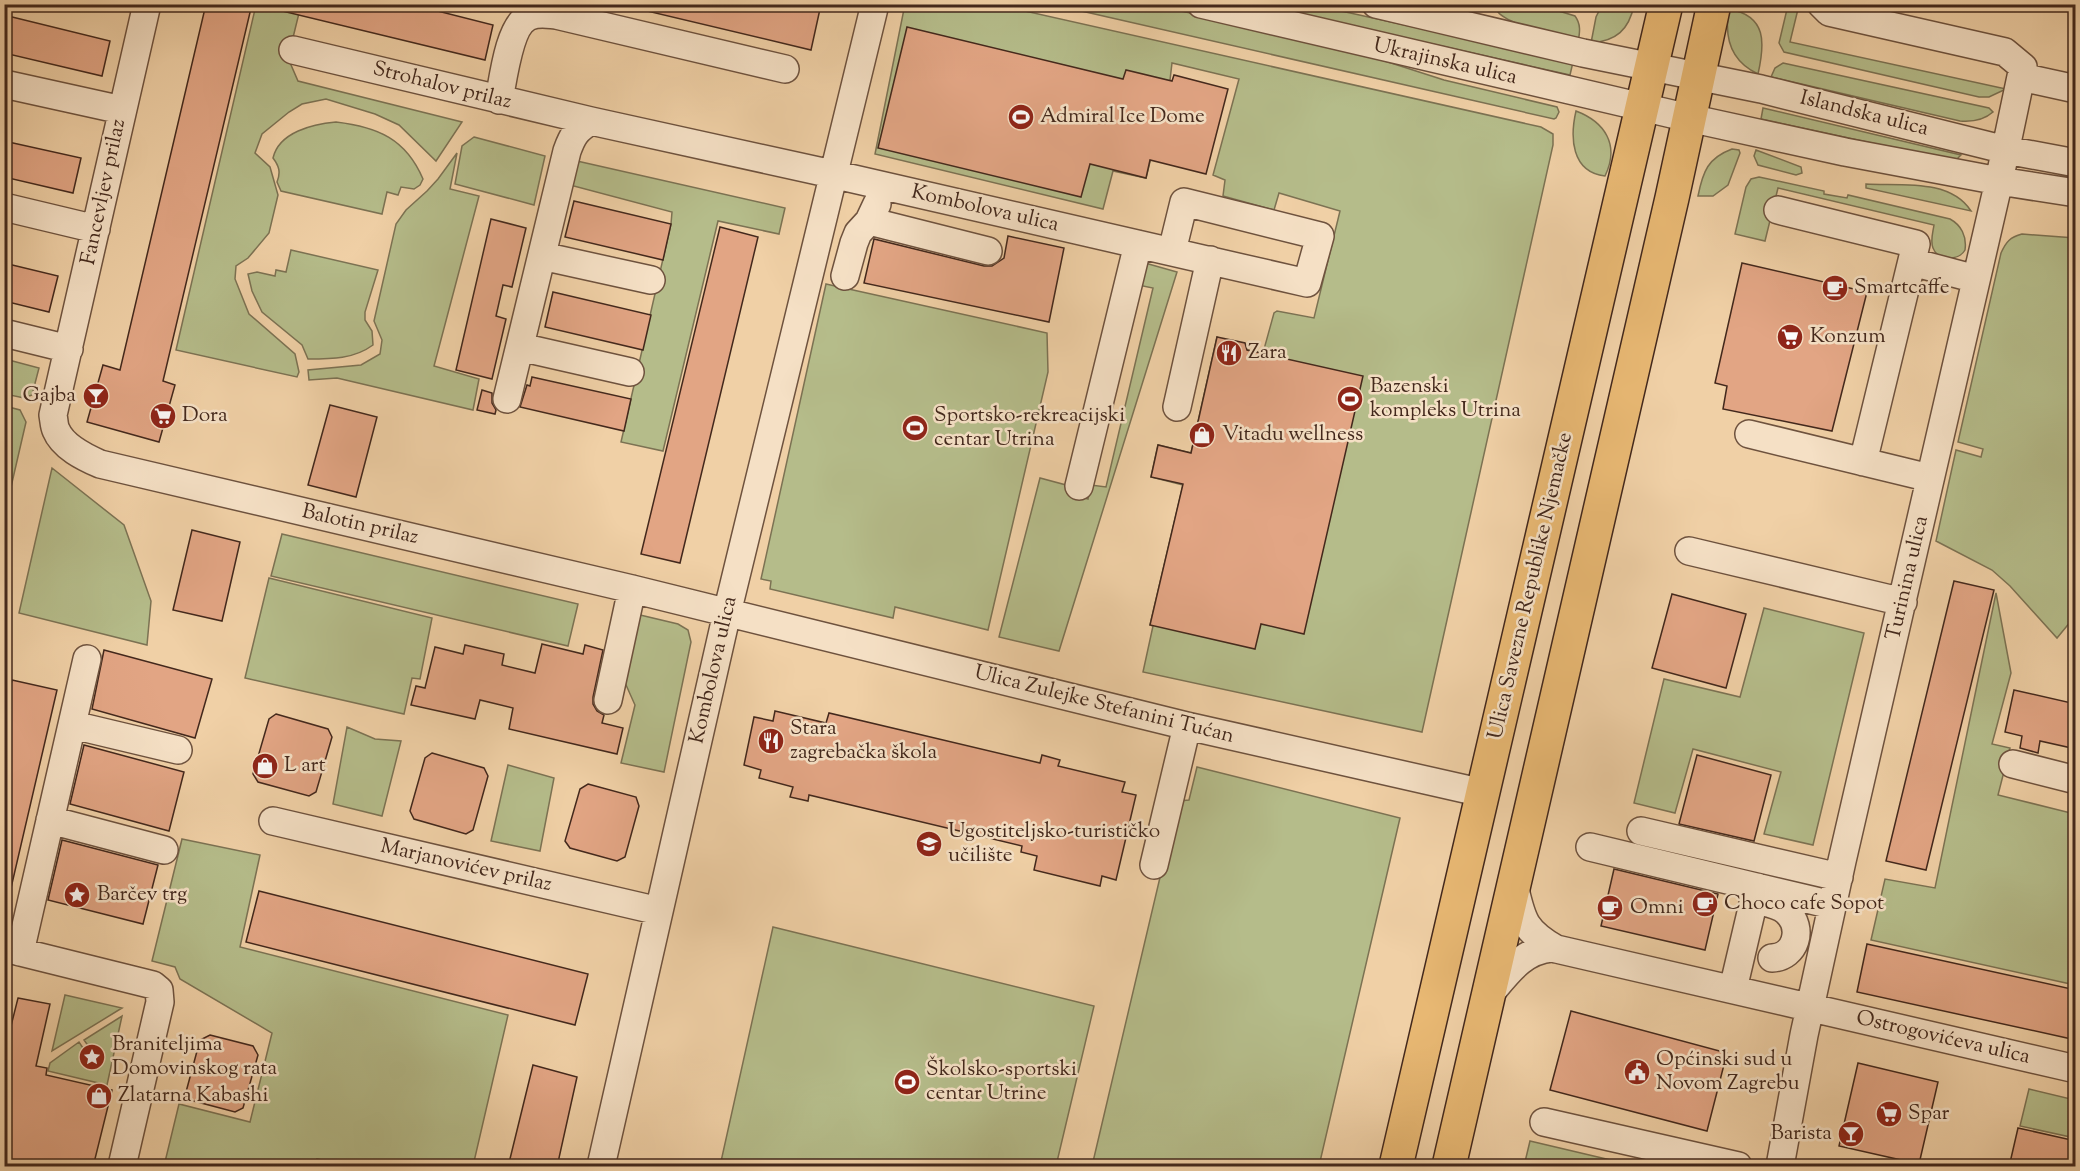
<svg xmlns="http://www.w3.org/2000/svg" width="2080" height="1171" font-family="'Sorts Mill Goudy',serif">
  <rect width="100%" height="100%" fill="#f0d0a6"/>
  <filter id="stains"><feTurbulence type="fractalNoise" baseFrequency=".00333" numOctaves="4"/><feColorMatrix values="0 0 0 0 .2 0 0 0 0 .09 0 0 0 0 .02 0 0 0 .5 -.17"/></filter>
  <radialGradient id="worn" r=".72"><stop offset=".6" stop-color="#630" stop-opacity="0"/><stop offset="1" stop-color="#630" stop-opacity=".3"/></radialGradient>
  <!-- green -->
  <path fill="#b5bc8a" stroke="#7c7253" stroke-width="1.5" d="M 905,4 L 998,5 L 1541,127 L 1553,134 L 1553,145 L 1422,732 L 1143,672 L 1153,626 L 1150,625 L 1183,485 L 1151,477 L 1158,445 L 1191,453 L 1217,337 L 1247,350 L 1263,353 L 1274,313 L 1277,311 L 1314,318 L 1340,211 L 1279,193 L 1274,210 L 1223,196 L 1225,180 L 1213,175 L 1239,79 L 1172,63 L 1170,80 L 1146,178 L 1113,171 L 1103,209 L 875,154 Z
    M 1536,4 L 1575,16 C 1581,24 1580,32 1578,42 C 1562,38 1507,24 1498,12 L 1502,5 Z
    M 256,5 L 301,5 L 288,58 L 298,81 L 462,122 L 436,161 L 399,125 L 375,114 L 326,99 L 302,104 L 289,112 L 262,134 L 255,153 L 270,167 L 278,195 L 269,233 L 248,258 L 236,266 L 235,279 L 249,314 L 295,354 L 299,372 L 297,377 L 176,350 Z
    M 1055,5 L 1154,5 L 1335,45 L 1444,80 L 1557,107 L 1559,112 L 1556,118 L 1554,119 Z
    M 1259,5 L 1314,5 L 1573,62 L 1570,75 Z
    M 1602,5 L 1634,5 C 1629,30 1616,41 1591,43 L 1596,17 Z
    M 1788,5 L 1799,5 L 1790,42 L 2006,89 L 1989,97 L 1979,97 L 1784,52 L 1779,43 Z
    M 1729,9 C 1767,16 1765,43 1758,74 C 1730,61 1724,37 1729,9 Z
    M 1783,63 L 1989,108 L 1993,112 C 1984,120 1972,122 1960,121 L 1771,77 L 1775,68 Z
    M 1763,108 L 1961,155 L 1955,161 L 1761,119 Z
    M 1576,111 C 1605,122 1620,145 1605,176 C 1571,172 1570,137 1576,111 Z
    M 336,122 C 378,127 406,139 423,179 L 420,185 L 414,189 L 401,187 L 398,195 L 387,192 L 382,214 L 281,191 L 277,182 C 281,172 279,166 273,158 C 279,132 313,124 336,122 Z
    M 474,137 L 545,156 L 534,205 L 455,184 L 462,146 Z
    M 1732,149 L 1739,150 L 1740,153 L 1728,185 L 1713,196 L 1698,196 C 1703,171 1708,158 1732,149 Z
    M 1756,150 L 1801,167 L 1802,173 L 1796,175 L 1758,165 L 1754,156 Z
    M 457,153 L 450,189 L 479,196 L 434,366 L 479,379 L 473,410 L 337,378 L 309,380 L 308,370 L 361,365 L 380,354 L 382,340 L 374,321 L 396,224 L 406,210 L 427,191 L 438,179 Z
    M 577,161 L 785,208 L 779,234 L 718,221 L 663,451 L 621,442 L 671,224 L 672,212 L 570,185 Z
    M 1759,177 L 1824,191 L 1824,194 L 1847,198 L 1848,195 L 1950,219 C 1961,225 1967,236 1965,250 C 1959,261 1938,261 1933,248 C 1930,241 1933,232 1934,225 L 1778,188 L 1765,241 L 1735,234 L 1746,187 L 1751,179 Z
    M 1866,184 C 1899,186 1950,178 1971,211 L 1866,188 Z
    M 2022,234 L 2075,238 L 2076,615 L 2057,638 L 2010,586 L 1992,570 L 1936,541 L 1956,450 L 1981,457 L 1983,449 L 1958,442 L 2001,253 C 2006,242 2010,237 2022,234 Z
    M 291,250 L 378,270 L 365,312 L 365,320 L 372,331 L 373,345 C 354,359 332,359 308,359 L 302,345 L 262,312 L 252,291 L 248,274 L 257,272 L 275,276 L 276,270 L 286,272 Z
    M 1145,263 L 1177,272 L 1059,651 L 999,637 L 1040,478 L 1066,485 L 1068,488 L 1067,493 L 1088,499 L 1091,485 L 1106,487 L 1153,288 L 1138,285 Z
    M 826,284 L 1047,333 L 1048,372 L 988,630 L 895,607 L 893,618 L 770,589 L 771,581 L 761,579 Z
    M 5,359 L 39,368 L 32,395 L 24,398 L 5,394 Z
    M 5,406 L 20,410 L 26,422 L 5,513 Z
    M 52,468 L 124,525 L 151,601 L 147,645 L 19,613 Z
    M 282,534 L 578,604 L 568,646 L 271,576 Z
    M 269,578 L 432,618 L 420,679 L 412,678 L 404,714 L 245,678 Z
    M 1996,593 L 2011,673 L 1992,744 L 2010,748 L 1998,795 L 2075,814 L 2075,985 L 1871,940 L 1885,879 L 1935,888 Z
    M 1764,608 L 1864,633 L 1813,845 L 1764,834 L 1781,772 L 1693,749 L 1675,813 L 1634,803 L 1664,679 L 1740,697 Z
    M 636,614 L 678,624 L 688,630 L 691,642 L 664,772 L 621,763 L 635,705 L 622,676 Z
    M 347,727 L 375,739 L 401,741 L 382,816 L 333,804 Z
    M 508,765 L 554,778 L 540,851 L 491,841 Z
    M 1197,767 L 1400,818 L 1319,1166 L 1092,1166 L 1178,801 L 1189,800 Z
    M 182,839 L 260,855 L 240,947 L 508,1015 L 473,1166 L 348,1166 L 317,1159 L 315,1166 L 164,1166 L 179,1104 L 250,1122 L 272,1033 L 180,979 L 175,967 L 152,961 Z
    M 773,927 L 1094,1006 L 1056,1166 L 720,1166 Z
    M 65,995 L 122,1008 L 52,1051 Z
    M 122,1016 L 107,1085 L 48,1071 L 50,1063 L 79,1042 L 91,1060 L 96,1057 L 84,1040 Z
    M 2029,1089 L 2075,1100 L 2075,1138 L 2020,1126 Z
    M 1530,1141 L 1636,1166 L 1524,1166 Z"/>
  <!-- building -->
  <path fill="#e2a584" stroke="#43281c" stroke-width="1.5" d="M 206,4 L 252,4 L 163,381 L 175,385 L 159,442 L 87,422 L 103,365 L 120,370 Z
    M 283,4 L 410,4 L 493,25 L 485,60 L 282,11 Z
    M 648,4 L 800,4 L 820,9 L 811,50 L 647,11 Z
    M 4,15 L 110,41 L 102,76 L 4,53 Z
    M 907,27 L 1123,79 L 1126,70 L 1172,81 L 1174,75 L 1228,89 L 1206,174 L 1150,160 L 1146,178 L 1090,164 L 1081,197 L 878,148 Z
    M 4,141 L 81,158 L 73,193 L 4,177 Z
    M 574,201 L 671,224 L 663,260 L 565,237 Z
    M 491,219 L 526,228 L 512,287 L 503,285 L 496,316 L 506,319 L 492,379 L 456,370 Z
    M 720,227 L 758,237 L 680,563 L 641,554 Z
    M 1008,236 L 1064,248 L 1049,322 L 864,283 L 874,239 L 984,266 L 992,266 L 1004,258 Z
    M 4,263 L 58,276 L 49,312 L 4,301 Z
    M 1742,263 L 1867,292 L 1832,431 L 1723,409 L 1727,386 L 1715,383 Z
    M 553,292 L 651,315 L 643,350 L 545,327 Z
    M 1217,337 L 1245,343 L 1247,350 L 1363,376 L 1304,634 L 1261,624 L 1255,649 L 1150,625 L 1183,484 L 1151,477 L 1158,445 L 1191,453 Z
    M 532,377 L 631,399 L 624,431 L 520,407 L 527,385 L 530,386 Z
    M 482,390 L 492,393 L 492,403 L 496,410 L 495,414 L 477,410 Z
    M 330,405 L 377,417 L 356,497 L 308,485 Z
    M 192,530 L 240,542 L 222,621 L 173,610 Z
    M 1954,581 L 1994,590 L 1926,870 L 1886,861 Z
    M 1672,594 L 1746,614 L 1726,688 L 1652,668 Z
    M 542,644 L 583,654 L 585,645 L 603,650 L 593,697 L 593,704 L 597,711 L 604,715 L 602,723 L 623,728 L 617,754 L 509,729 L 513,708 L 480,700 L 475,719 L 411,705 L 416,686 L 425,688 L 435,647 L 463,654 L 465,645 L 504,654 L 502,665 L 535,673 Z
    M 104,650 L 212,679 L 195,738 L 92,709 Z
    M 12,680 L 57,690 L 11,888 L 4,888 L 4,714 Z
    M 2014,690 L 2076,704 L 2076,749 L 2040,741 L 2038,753 L 2020,748 L 2022,736 L 2005,732 Z
    M 775,711 L 826,723 L 829,713 L 1040,763 L 1042,755 L 1060,760 L 1058,766 L 1125,782 L 1122,792 L 1136,795 L 1116,880 L 1102,876 L 1100,886 L 1034,870 L 1037,856 L 1021,852 L 1022,846 L 809,795 L 808,801 L 790,797 L 793,787 L 759,778 L 761,770 L 744,765 L 754,717 L 773,721 Z
    M 276,714 L 328,729 L 332,737 L 316,792 L 309,796 L 258,782 L 253,774 L 269,719 Z
    M 84,745 L 184,772 L 169,831 L 70,804 Z
    M 432,753 L 484,768 L 488,776 L 473,830 L 466,834 L 414,819 L 410,811 L 425,758 Z
    M 1697,755 L 1771,775 L 1754,841 L 1679,824 Z
    M 588,784 L 636,797 L 639,806 L 625,857 L 617,861 L 570,848 L 565,841 L 580,789 Z
    M 62,840 L 158,865 L 143,924 L 48,900 Z
    M 1614,869 L 1718,894 L 1705,950 L 1601,926 Z
    M 259,891 L 588,974 L 575,1025 L 246,942 Z
    M 1867,944 L 2076,990 L 2076,1040 L 1857,992 Z
    M 18,998 L 50,1004 L 36,1066 L 47,1068 L 46,1075 L 112,1090 L 93,1167 L 4,1167 L 4,1029 L 10,1030 Z
    M 1571,1011 L 1727,1053 L 1707,1131 L 1550,1090 Z
    M 210,1035 L 253,1046 L 258,1055 L 243,1108 L 235,1112 L 190,1100 L 186,1092 L 200,1040 Z
    M 1858,1063 L 1938,1082 L 1919,1164 L 1839,1146 Z
    M 533,1065 L 577,1077 L 557,1167 L 508,1167 Z
    M 2018,1128 L 2076,1141 L 2076,1167 L 2009,1167 Z"/>
  <g fill="none" stroke-linecap="round" stroke-linejoin="round">
    <defs>
      <path id="minor" d="M 147,4 L 53,415 C 54,420 54,426 56,430 C 63,447 84,457 100,464 L 632,589 L 1187,726 L 1483,793
        M 1201,4 L 1689,118 L 1845,152 L 1999,181 L 2076,193
        M 1376,4 L 1583,53 L 1761,89 L 2006,150 L 2076,163
        M 293,50 L 591,121 L 832,174 L 1307,283 L 1320,236 L 1184,202 L 1172,251
        M 2021,77 L 2076,89
        M 4,84 L 122,110
        M 499,100 C 503,80 509,26 528,17 C 537,12 546,14 556,15 L 785,69
        M 4,207 L 96,229
        M 1778,210 L 1916,244 L 1863,462
        M 869,221 L 988,251
        M 542,256 L 651,280
        M 1912,262 L 1976,279
        M 845,276 L 854,243 L 858,233 L 869,221 L 877,204
        M 4,333 L 69,349
        M 520,347 L 630,372
        M 507,399 L 567,151 C 572,137 576,129 591,121
        M 1177,407 L 1210,260
        M 1749,434 L 1930,478
        M 1079,486 L 1138,244
        M 1689,551 L 1903,602
        M 608,700 L 632,589
        M 73,725 L 178,750
        M 2013,764 L 2076,780
        M 50,820 L 164,850
        M 273,821 L 659,911
        M 1641,831 L 1839,877
        M 1590,847 L 1832,905
        M 1154,865 L 1187,726
        M 1514,885 C 1522,919 1523,930 1556,949
        M 1755,900 C 1766,903 1779,904 1787,912 C 1804,928 1796,957 1772,958
        M 4,948 L 153,985 L 159,990 L 160,1002 L 122,1166
        M 20,952 L 87,659
        M 1733,989 L 1757,887
        M 1488,996 C 1506,975 1522,950 1552,948 L 2076,1069
        M 1544,1122 L 1738,1166
        M 601,1166 L 727,613 L 875,4
        M 1780,1166 L 1804,1035 L 1842,861 L 1999,181 L 2023,67 L 2005,52 L 1829,12 L 1821,4"/>
      <path id="major" d="M 1396,1166 L 1666,4
        M 1449,1166 L 1672,198 L 1714,4"/>
    </defs>
    <!-- minor casing -->
    <use href="#minor" stroke="#6e523e" stroke-width="30"/>
    <!-- major casing -->
    <use href="#major" stroke="#43281c" stroke-width="36"/>
    <!-- minor -->
    <use href="#minor" stroke="#f5e0c5" stroke-width="27"/>
    <!-- major -->
    <use href="#major" stroke="#e8b873" stroke-width="33"/>
  </g>
  <!-- icons -->
  <defs>
    <symbol id="stadium-disc" viewBox="-11 -11 22 22"><circle r="9.5" fill="#8f2418" stroke="#f5e0c5"/><path d="M0-5a6.5 5 0 1 0 0 10a6.5 5 0 1 0 0-10ZM-3.5-1.8h7v3.6h-7Z" fill="#fff"/></symbol>
    <symbol id="cafe-disc" viewBox="-11 -11 22 22"><circle r="9.5" fill="#8f2418" stroke="#f5e0c5"/><path d="M-5.5-4.5H6V0H3Q3 3.5 0 3.5H-2.5Q-5.5 3.5-5.5 0ZM3-3.2v2h1.7v-2ZM-6 4.5H4V6H-6Z" fill="#fff"/></symbol>
    <symbol id="supermarket-disc" viewBox="-11 -11 22 22"><circle r="9.5" fill="#8f2418" stroke="#f5e0c5"/><path d="M-6-5.5h2.5l.6 2H6L4.5 2H-2.5L-4.4-4H-6ZM-1.5 3.2a1.3 1.3 0 1 0 .1 0ZM3 3.2a1.3 1.3 0 1 0 .1 0Z" fill="#fff"/></symbol>
    <symbol id="restaurant-disc" viewBox="-11 -11 22 22"><circle r="9.5" fill="#8f2418" stroke="#f5e0c5"/><path d="M-5-6h1v4h1v-4h1v4h1v-4h1v5L-1.5 .5V6h-2V.5L-5-1ZM5-6V6H3V1.5H1.5Q1.5-4 5-6Z" fill="#fff"/></symbol>
    <symbol id="bar-disc" viewBox="-11 -11 22 22"><circle r="9.5" fill="#8f2418" stroke="#f5e0c5"/><path d="M-6-5H6L.8 .8V4.5H3.5V6h-7V4.5H-.8V.8Z" fill="#fff"/></symbol>
    <symbol id="shop-disc" viewBox="-11 -11 22 22"><circle r="9.5" fill="#8f2418" stroke="#f5e0c5"/><path d="M-5-2.5h2.3a2.7 3.5 0 0 1 5.4 0H5L5.5 6h-11ZM-1.5-2.5h3a1.5 2.3 0 0 0-3 0Z" fill="#fff"/></symbol>
    <symbol id="school-disc" viewBox="-11 -11 22 22"><circle r="9.5" fill="#8f2418" stroke="#f5e0c5"/><path d="M0-5L7-2L0 1L-7-2ZM-4 1L0 2.5L4 1V4Q0 6-4 4Z" fill="#fff"/></symbol>
    <symbol id="sight-disc" viewBox="-11 -11 22 22"><circle r="9.5" fill="#8f2418" stroke="#f5e0c5"/><path d="M0-6L1.8-2.2L6-1.7L2.9 1.2L3.7 5.4L0 3.3L-3.7 5.4L-2.9 1.2L-6-1.7L-1.8-2.2Z" fill="#fff"/></symbol>
    <symbol id="civic-disc" viewBox="-11 -11 22 22"><circle r="9.5" fill="#8f2418" stroke="#f5e0c5"/><path d="M-.6-6.5H3V-4.5H.6V-3L4-1V1h2V6H-6V1h2V-1L-.6-3ZM-1.2 2.5V6h2.4V2.5Z" fill="#fff"/></symbol>
  </defs>
  <g fill-rule="evenodd">
    <use href="#stadium-disc" x="1006" y="102" width="30" height="30"/>
    <use href="#cafe-disc" x="1820" y="273" width="30" height="30"/>
    <use href="#supermarket-disc" x="1775" y="322" width="30" height="30"/>
    <use href="#restaurant-disc" x="1214" y="338" width="30" height="30"/>
    <use href="#bar-disc" x="81" y="381" width="30" height="30"/>
    <use href="#stadium-disc" x="1335" y="384" width="30" height="30"/>
    <use href="#supermarket-disc" x="148" y="401" width="30" height="30"/>
    <use href="#stadium-disc" x="900" y="413" width="30" height="30"/>
    <use href="#shop-disc" x="1187" y="420" width="30" height="30"/>
    <use href="#restaurant-disc" x="756" y="726" width="30" height="30"/>
    <use href="#shop-disc" x="250" y="751" width="30" height="30"/>
    <use href="#school-disc" x="914" y="829" width="30" height="30"/>
    <use href="#sight-disc" x="62" y="880" width="30" height="30"/>
    <use href="#cafe-disc" x="1690" y="889" width="30" height="30"/>
    <use href="#cafe-disc" x="1595" y="893" width="30" height="30"/>
    <use href="#sight-disc" x="77" y="1042" width="30" height="30"/>
    <use href="#civic-disc" x="1622" y="1057" width="30" height="30"/>
    <use href="#stadium-disc" x="892" y="1067" width="30" height="30"/>
    <use href="#shop-disc" x="84" y="1081" width="30" height="30"/>
    <use href="#supermarket-disc" x="1874" y="1099" width="30" height="30"/>
    <use href="#bar-disc" x="1836" y="1119" width="30" height="30"/>
  </g>
  <g text-anchor="middle" dominant-baseline="central" stroke-width="5" stroke-linejoin="round" paint-order="stroke">
    <!-- street labels -->
    <g font-size="21" fill="#43281c" stroke="#f5e0c5">
      <text transform="translate(1445 62) rotate(13)">Ukrajinska ulica</text>
      <text transform="translate(442 86) rotate(14)">Strohalov prilaz</text>
      <text transform="translate(1864 114) rotate(14)">Islandska ulica</text>
      <text transform="translate(104 192) rotate(-78)">Fancevljev prilaz</text>
      <text transform="translate(985 209) rotate(13)">Kombolova ulica</text>
      <text transform="translate(360 525) rotate(13)">Balotin prilaz</text>
      <text transform="translate(1908 578) rotate(-77)">Turinina ulica</text>
      <text transform="translate(1531 586) rotate(-77)">Ulica Savezne Republike Njemačke</text>
      <text transform="translate(714 670) rotate(-77)">Kombolova ulica</text>
      <text transform="translate(1104 705) rotate(14)">Ulica Zulejke Stefanini Tućan</text>
      <text transform="translate(466 866) rotate(13)">Marjanovićev prilaz</text>
      <text transform="translate(1943 1038) rotate(13)">Ostrogovićeva ulica</text>
    </g>
    <!-- poi labels -->
    <g font-size="21" fill="#43281c" stroke="#f5e0c5" text-anchor="start">
      <text x="1040" y="117">Admiral Ice Dome</text>
      <text x="1854" y="288">Smartcaffe</text>
      <text x="1810" y="337">Konzum</text>
      <text x="1248" y="353">Zara</text>
      <text x="1370" y="387">Bazenski<tspan x="1370" dy="24">kompleks Utrina</tspan></text>
      <text x="76" y="396" text-anchor="end">Gajba</text>
      <text x="182" y="416">Dora</text>
      <text x="934" y="416">Sportsko-rekreacijski<tspan x="934" dy="24">centar Utrina</tspan></text>
      <text x="1222" y="435">Vitadu wellness</text>
      <text x="790" y="729">Stara<tspan x="790" dy="24">zagrebačka škola</tspan></text>
      <text x="284" y="766">L art</text>
      <text x="948" y="832">Ugostiteljsko-turističko<tspan x="948" dy="24">učilište</tspan></text>
      <text x="97" y="895">Barčev trg</text>
      <text x="1724" y="904">Choco cafe Sopot</text>
      <text x="1630" y="908">Omni</text>
      <text x="112" y="1045">Braniteljima<tspan x="112" dy="24">Domovinskog rata</tspan></text>
      <text x="1656" y="1060">Općinski sud u<tspan x="1656" dy="24">Novom Zagrebu</tspan></text>
      <text x="926" y="1070">Školsko-sportski<tspan x="926" dy="24">centar Utrine</tspan></text>
      <text x="118" y="1096">Zlatarna Kabashi</text>
      <text x="1908" y="1114">Spar</text>
      <text x="1832" y="1134" text-anchor="end">Barista</text>
    </g>
  </g>
  <!-- margin -->
  <rect width="2080" height="1171" fill="none" stroke="#f0d0a6" stroke-width="24"/>
  <rect x="6" y="6" width="2068" height="1159" fill="none" stroke="#43281c" stroke-width="3"/>
  <rect x="12" y="12" width="2056" height="1147" fill="none" stroke="#43281c" stroke-width="1.5"/>
  <rect width="100%" height="100%" filter="url(#stains)"/>
  <rect width="100%" height="100%" fill="url(#worn)"/>
</svg>
